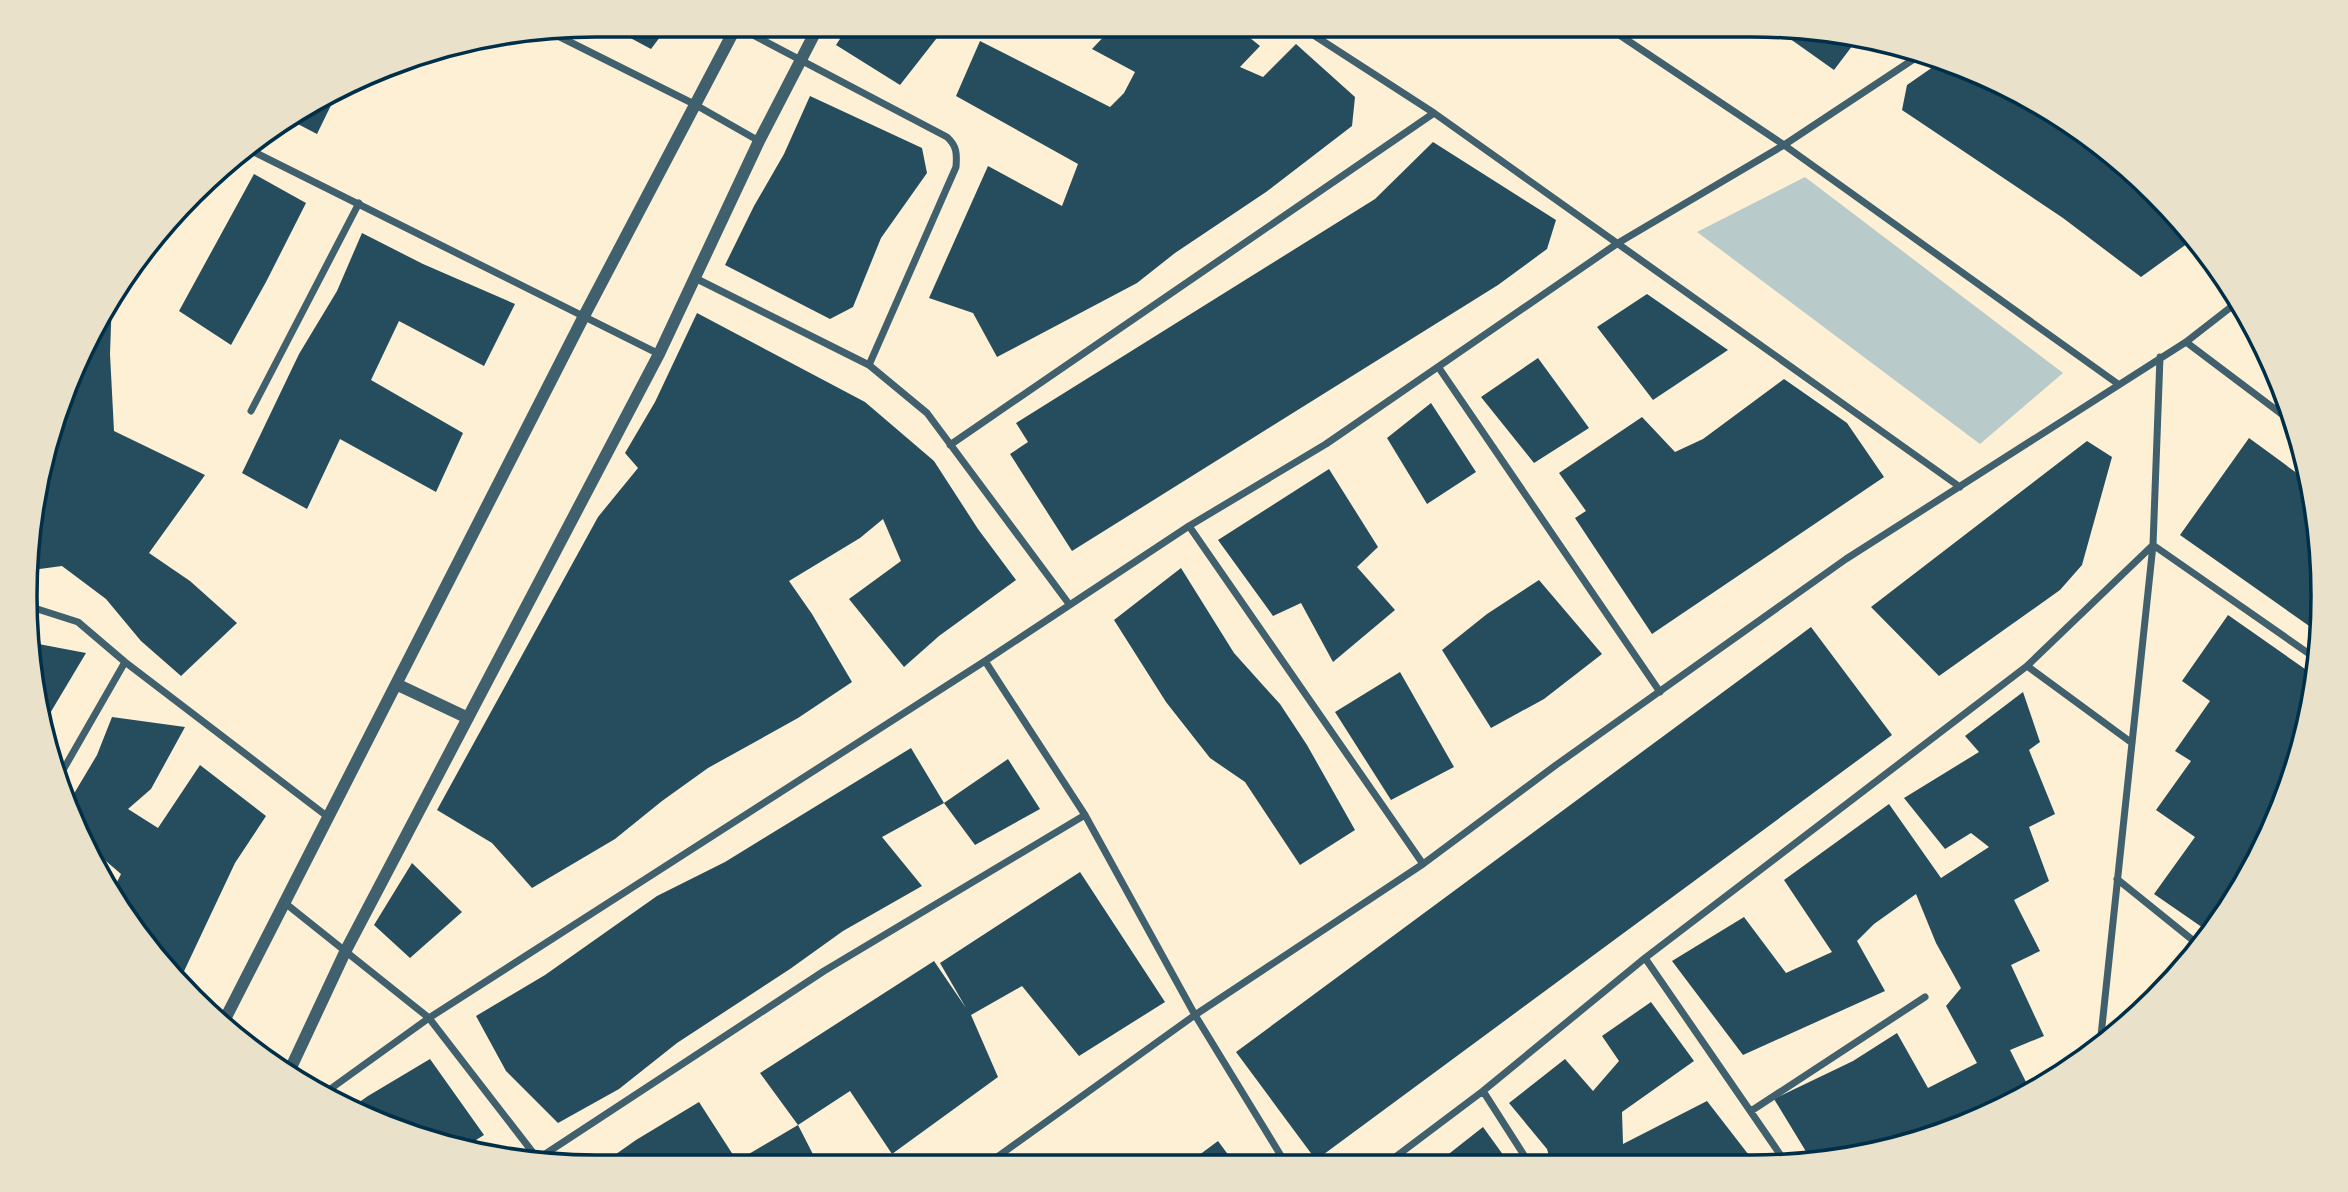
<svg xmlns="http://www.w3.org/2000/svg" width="2348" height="1192" font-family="'PT Sans Narrow',sans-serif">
  <rect width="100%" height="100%" fill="#fdf0d5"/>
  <!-- green -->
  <path fill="#b9caca" d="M 1805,177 L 2063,373 L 1980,444 L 1697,232 Z"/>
  <!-- building -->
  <path fill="#264d5e" d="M 606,25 L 669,25 L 651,49 Z
    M 849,25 L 947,25 L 900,85 L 836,45 Z
    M 1100,25 L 1234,25 L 1260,46 L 1240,67 L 1263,77 L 1296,44 L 1355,97 L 1352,126 L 1266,192 L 1175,253 L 1137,283 L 997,357 L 973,313 L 929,298 L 988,166 L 1062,206 L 1078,164 L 956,96 L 980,41 L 1110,107 L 1124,93 L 1135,72 L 1092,49 L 1110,30 Z
    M 1772,26 L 1789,26 L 1859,37 L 1834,70 Z
    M 1943,60 L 2005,84 L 2100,143 L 2182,219 L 2195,238 L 2141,277 L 2063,218 L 1917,120 L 1902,110 L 1907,85 Z
    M 336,95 L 317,134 L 290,120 L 291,120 Z
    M 810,96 L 922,148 L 927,173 L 881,238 L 853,307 L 830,319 L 725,265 L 754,206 L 784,154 Z
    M 1433,142 L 1556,220 L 1547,249 L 1498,285 L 1072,551 L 1010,454 L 1028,442 L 1016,423 L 1375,199 Z
    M 254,174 L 306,203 L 266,282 L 231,345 L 179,311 Z
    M 362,233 L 423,264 L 515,304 L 484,366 L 399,321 L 371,380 L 463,433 L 436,492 L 340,439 L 307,509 L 242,473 L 299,354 L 337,291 Z
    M 1647,294 L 1728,350 L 1653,400 L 1597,327 Z
    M 112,297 L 110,354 L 114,431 L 205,475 L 149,553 L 190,581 L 237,623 L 181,676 L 141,641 L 106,599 L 62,566 L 32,570 L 44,448 L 48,439 L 52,439 L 53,428 Z
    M 697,313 L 865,402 L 934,461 L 978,529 L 1016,580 L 939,636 L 904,667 L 849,599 L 901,561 L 883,519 L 860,538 L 789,581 L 812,614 L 852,682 L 798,718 L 708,768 L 662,801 L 615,839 L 532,888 L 492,843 L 437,810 L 598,517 L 638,468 L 625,453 L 655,402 Z
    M 1538,358 L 1589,428 L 1534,463 L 1481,397 Z
    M 1784,379 L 1847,423 L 1884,477 L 1652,634 L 1575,518 L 1586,511 L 1559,473 L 1642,417 L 1675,452 L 1703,439 Z
    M 1431,403 L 1476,472 L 1427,504 L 1387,438 Z
    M 2249,438 L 2309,482 L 2319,522 L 2322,635 L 2180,535 Z
    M 2087,441 L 2112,457 L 2082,565 L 2060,590 L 1939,676 L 1871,607 Z
    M 1329,469 L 1378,547 L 1357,567 L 1395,610 L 1333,662 L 1301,603 L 1273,616 L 1218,540 Z
    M 1181,568 L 1234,653 L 1280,704 L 1307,745 L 1355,830 L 1300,865 L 1245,782 L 1210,758 L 1166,702 L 1114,620 Z
    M 1539,580 L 1602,654 L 1544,699 L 1491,728 L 1442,650 L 1487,614 Z
    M 2228,615 L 2315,676 L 2304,744 L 2264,849 L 2209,932 L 2154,894 L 2195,837 L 2156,810 L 2191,761 L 2175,751 L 2210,701 L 2182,681 Z
    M 1811,627 L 1892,735 L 1316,1160 L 1236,1052 Z
    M 28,642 L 86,653 L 46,720 L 36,678 Z
    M 1400,672 L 1454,767 L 1391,800 L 1335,712 Z
    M 2023,692 L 2040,742 L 2029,750 L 2055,814 L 2029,827 L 2049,881 L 2014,900 L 2040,951 L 2011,965 L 2044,1036 L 2010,1050 L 2031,1092 L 1970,1124 L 1827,1163 L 1813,1163 L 1774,1099 L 1853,1061 L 1897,1033 L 1928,1088 L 1977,1063 L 1946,1006 L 1961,988 L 1936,943 L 1916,894 L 1874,924 L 1857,941 L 1885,991 L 1743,1055 L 1672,961 L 1744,917 L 1786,973 L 1832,952 L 1784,880 L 1889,804 L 1941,878 L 1989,847 L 1971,833 L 1945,849 L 1904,798 L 1979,752 L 1965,736 Z
    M 112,717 L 185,727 L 151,789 L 128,809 L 158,828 L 200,765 L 266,816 L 235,863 L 178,984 L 167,973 L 114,888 L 121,874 L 85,843 L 68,815 L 66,807 L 97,755 Z
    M 911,748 L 944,803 L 882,837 L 922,886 L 843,931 L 790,969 L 677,1043 L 619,1089 L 558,1123 L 506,1071 L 476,1016 L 545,975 L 657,896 L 725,862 Z
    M 1008,759 L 1040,809 L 975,845 L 944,803 Z
    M 412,863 L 462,912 L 410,958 L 374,925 Z
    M 1080,872 L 1165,1002 L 1079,1056 L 1022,986 L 971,1015 L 998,1077 L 892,1154 L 850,1091 L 798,1125 L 760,1073 L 934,961 L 966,1008 L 940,963 Z
    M 1651,1002 L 1694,1061 L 1622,1112 L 1623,1144 L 1707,1101 L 1755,1163 L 1551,1163 L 1547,1149 L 1509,1103 L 1565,1059 L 1593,1091 L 1619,1061 L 1602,1036 Z
    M 430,1059 L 484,1135 L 460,1150 L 448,1148 L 348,1110 L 368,1096 Z
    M 699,1102 L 737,1161 L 798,1125 L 819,1166 L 599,1166 L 636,1140 Z
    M 1483,1127 L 1509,1163 L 1436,1164 Z
    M 1218,1141 L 1235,1164 L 1187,1164 Z"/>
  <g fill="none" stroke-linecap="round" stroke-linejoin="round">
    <!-- minor -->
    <path stroke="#3f606c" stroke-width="7" d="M 1298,25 L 1434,113 L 1960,487
      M 736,26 L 947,137 C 957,146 957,154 956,167 L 869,365
      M 1606,26 L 1784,145 L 2118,384
      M 550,32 L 694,104 L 759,141
      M 244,147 L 659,354
      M 695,278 L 869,365 L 927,413 L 1069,604
      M 2186,342 L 2296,425
      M 1439,368 L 1660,692
      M 251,411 L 359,203
      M 950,445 L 1434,113
      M 1189,526 L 1423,864
      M 28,606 L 78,622 L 125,662 L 328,817
      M 985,661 L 1085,815 L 1195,1015 L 1286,1164
      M 2027,666 L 2132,743
      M 59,777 L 125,662
      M 2117,879 L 2200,946
      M 285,903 L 429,1018 L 541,1163
      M 1645,958 L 1786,1163
      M 2100,1045 L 2153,545 L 2160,357
      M 1483,1091 L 1529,1163
      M 322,1095 L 429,1018 L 985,661 L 1189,526 L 1326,444 L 1618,243 L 1784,145 L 1923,53
      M 1751,1111 L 1925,997
      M 533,1162 L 824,971 L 1085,815
      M 1386,1164 L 1483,1091 L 1645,958 L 2027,666 L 2153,545 L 2318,660
      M 986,1165 L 1195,1015 L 1423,864 L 1556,765 L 1846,559 L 2186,342 L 2240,300"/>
    <!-- tertiary -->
    <path stroke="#3f606c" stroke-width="12" d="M 396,684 L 468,718
      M 222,1025 L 584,316 L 737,25
      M 288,1074 L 346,950 L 659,354 L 759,141 L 819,25"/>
  </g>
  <!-- crop -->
  <path d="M0 0H2348V1192H0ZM596 37H1752A559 559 0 0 1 2311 596V596A559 559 0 0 1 1752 1155H596A559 559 0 0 1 37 596V596A559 559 0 0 1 596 37Z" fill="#e9e1ca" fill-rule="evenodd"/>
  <path fill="none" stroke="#003049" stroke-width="3.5" d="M596 37H1752A559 559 0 0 1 2311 596V596A559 559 0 0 1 1752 1155H596A559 559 0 0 1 37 596V596A559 559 0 0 1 596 37Z"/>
</svg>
